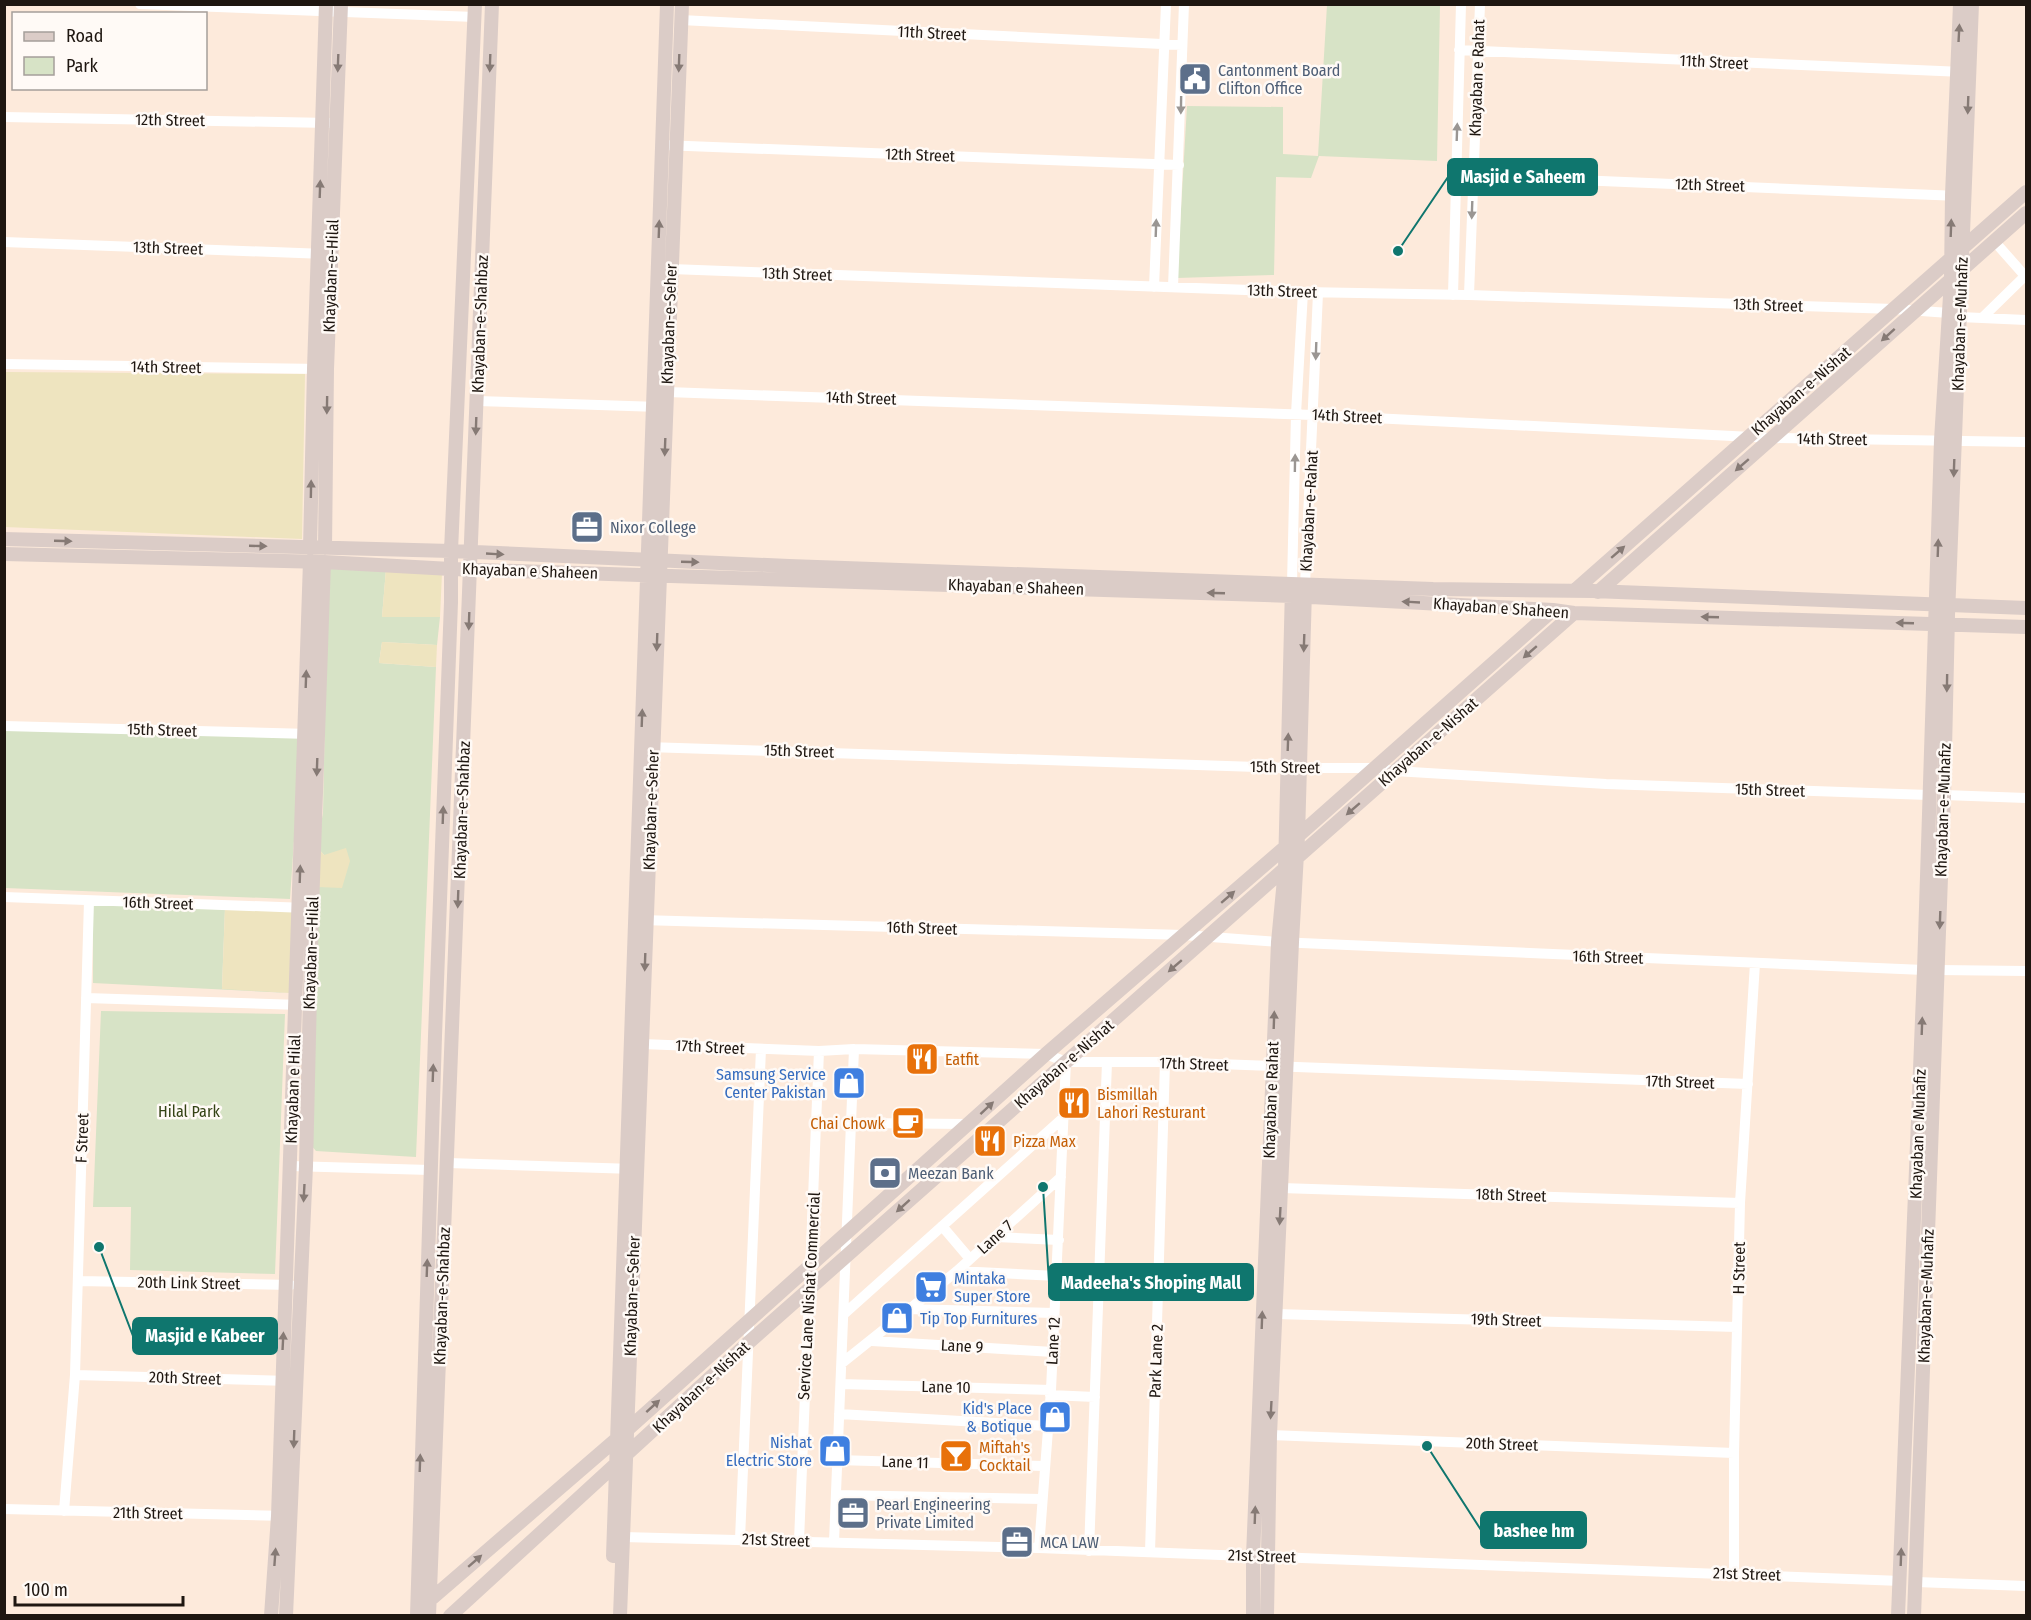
<svg xmlns="http://www.w3.org/2000/svg" width="2031" height="1620" font-family="'Fira Sans Condensed',sans-serif">
  <rect width="100%" height="100%" fill="#fdeadb"/>
  <!-- green -->
  <path fill="#d7e3c6" d="M 1327,5 L 1440,5 L 1437,161 L 1319,156 L 1311,178 L 1276,177 L 1274,275 L 1177,278 L 1187,106 L 1283,107 L 1283,154 L 1318,156 Z
    M 328,565 L 386,569 L 382,617 L 440,617 L 437,645 L 382,642 L 379,663 L 436,667 L 416,1157 L 316,1151 L 311,1145 L 318,887 L 324,855 L 317,847 L 323,813 Z
    M 5,730 L 301,737 L 290,899 L 5,888 Z
    M 93,905 L 225,908 L 222,987 L 291,993 L 93,983 Z
    M 101,1011 L 285,1014 L 275,1274 L 130,1270 L 131,1207 L 93,1207 Z"/>
  <!-- sand -->
  <path fill="#eee4bf" d="M 5,372 L 305,374 L 302,539 L 5,527 Z
    M 386,569 L 442,573 L 440,617 L 382,617 Z
    M 382,642 L 437,645 L 436,667 L 379,663 Z
    M 318,848 L 324,855 L 346,848 L 350,861 L 342,888 L 318,887 Z
    M 225,908 L 296,910 L 291,993 L 222,989 Z"/>
  <g fill="none" stroke-linecap="round" stroke-linejoin="round">
    <!-- street -->
    <path stroke="#fff" stroke-width="10" d="M 140,4 L 475,17
      M 681,20 L 1182,45
      M 1459,50 L 1963,72
      M 4,117 L 330,123
      M 662,145 L 1179,165
      M 1456,175 L 1959,196
      M 4,242 L 325,254
      M 1995,242 L 2025,276
      M 671,269 L 1303,292 L 1469,295 L 1894,309 L 1949,313
      M 1154,287 L 1166,4
      M 1173,287 L 1184,4
      M 1453,295 L 1461,4
      M 1469,295 L 1480,4
      M 1960,317 L 2026,320
      M 1982,318 L 2026,275
      M 4,364 L 321,369
      M 667,392 L 1314,415 L 1772,438 L 2026,442
      M 477,401 L 659,407
      M 1292,584 L 1296,414 L 1303,292
      M 1305,585 L 1318,293
      M 4,726 L 310,734
      M 647,747 L 1287,768 L 1373,768 L 1395,771 L 1606,784 L 1929,795
      M 1944,795 L 2026,798
      M 4,897 L 306,908
      M 641,920 L 1184,935 L 1278,942 L 1924,970
      M 1938,970 L 2026,971
      M 86,998 L 300,1005
      M 642,1044 L 819,1051 L 854,1049 L 1046,1054 L 1066,1062 L 1165,1062 L 1748,1084
      M 852,1123 L 970,1124
      M 448,1163 L 634,1169
      M 290,1166 L 430,1170
      M 1281,1188 L 1740,1203
      M 942,1226 L 970,1259
      M 996,1237 L 1059,1240
      M 957,1271 L 1057,1276
      M 78,1281 L 291,1285
      M 910,1309 L 1054,1313
      M 844,1314 L 1063,1118
      M 1275,1314 L 1737,1327
      M 872,1341 L 1053,1352
      M 842,1363 L 957,1271 L 1061,1177
      M 75,1375 L 290,1381
      M 841,1384 L 1051,1390
      M 1050,1395 L 1095,1397
      M 839,1414 L 1047,1426
      M 1270,1435 L 1734,1453
      M 837,1460 L 1044,1466
      M 836,1495 L 1042,1499
      M 4,1509 L 285,1516
      M 64,1511 L 75,1375 L 89,901
      M 623,1537 L 1039,1548 L 1901,1581
      M 740,1539 L 761,1049
      M 799,1541 L 819,1051
      M 834,1542 L 854,1049
      M 1039,1548 L 1051,1390 L 1066,1062
      M 1089,1551 L 1107,1062
      M 1150,1552 L 1165,1062
      M 1734,1573 L 1734,1453 L 1740,1203 L 1755,963
      M 1916,1582 L 2026,1586"/>
    <!-- secondary -->
    <path stroke="#dbccc7" stroke-width="14" d="M 4,539 L 451,551 L 789,566 L 1433,589 L 1593,591 L 2026,608
      M 310,548 L 314,369 L 326,4
      M 325,548 L 327,369 L 341,4
      M 4,554 L 324,562 L 451,569 L 1292,596 L 1553,610 L 1574,613 L 2026,627
      M 1574,591 L 2026,192
      M 1598,592 L 2026,213
      M 613,1556 L 667,4
      M 430,1600 L 627,1430 L 1046,1054 L 1298,836 L 1553,610
      M 271,1616 L 278,1516 L 310,561
      M 286,1616 L 306,1166 L 312,908 L 324,562
      M 417,1616 L 435,1036 L 451,602 L 451,551 L 475,4
      M 429,1616 L 492,4
      M 450,1616 L 748,1343 L 1574,613
      M 620,1616 L 682,4
      M 1253,1616 L 1253,1556 L 1278,942 L 1285,869 L 1292,587
      M 1267,1616 L 1270,1435 L 1292,942 L 1298,836 L 1305,590
      M 1898,1616 L 1924,970 L 1941,440 L 1951,280 L 1952,195 L 1960,4
      M 1914,1616 L 1944,795 L 1948,615 L 1972,4"/>
  </g>
  <!-- one-way arrows -->
  <defs><path id="oneway-solid" d="M-6-.8H1V-3.2L6.5 0L1 3.2V.8H-6Z" transform="scale(1.5)"/></defs>
  <g fill="#867a75">
    <use href="#oneway-solid" transform="translate(1959 33) rotate(-87)"/>
    <use href="#oneway-solid" transform="translate(338 63) rotate(92)"/>
    <use href="#oneway-solid" transform="translate(490 63) rotate(92)"/>
    <use href="#oneway-solid" transform="translate(679 63) rotate(92)"/>
    <use href="#oneway-solid" transform="translate(1968 105) rotate(92)"/>
    <use href="#oneway-solid" transform="translate(320 189) rotate(-88)"/>
    <use href="#oneway-solid" transform="translate(1951 228) rotate(-88)"/>
    <use href="#oneway-solid" transform="translate(659 229) rotate(-88)"/>
    <use href="#oneway-solid" transform="translate(1888 335) rotate(138)"/>
    <use href="#oneway-solid" transform="translate(327 405) rotate(91)"/>
    <use href="#oneway-solid" transform="translate(476 426) rotate(92)"/>
    <use href="#oneway-solid" transform="translate(665 447) rotate(92)"/>
    <use href="#oneway-solid" transform="translate(1742 465) rotate(139)"/>
    <use href="#oneway-solid" transform="translate(1954 468) rotate(92)"/>
    <use href="#oneway-solid" transform="translate(311 489) rotate(-89)"/>
    <use href="#oneway-solid" transform="translate(63 541) rotate(2)"/>
    <use href="#oneway-solid" transform="translate(258 546) rotate(2)"/>
    <use href="#oneway-solid" transform="translate(1938 548) rotate(-88)"/>
    <use href="#oneway-solid" transform="translate(1618 552) rotate(-41)"/>
    <use href="#oneway-solid" transform="translate(495 554) rotate(3)"/>
    <use href="#oneway-solid" transform="translate(690 562) rotate(2)"/>
    <use href="#oneway-solid" transform="translate(1216 593) rotate(-178)"/>
    <use href="#oneway-solid" transform="translate(1411 602) rotate(-177)"/>
    <use href="#oneway-solid" transform="translate(1710 617) rotate(-178)"/>
    <use href="#oneway-solid" transform="translate(469 621) rotate(92)"/>
    <use href="#oneway-solid" transform="translate(1905 623) rotate(-178)"/>
    <use href="#oneway-solid" transform="translate(657 642) rotate(92)"/>
    <use href="#oneway-solid" transform="translate(1304 643) rotate(92)"/>
    <use href="#oneway-solid" transform="translate(1530 652) rotate(139)"/>
    <use href="#oneway-solid" transform="translate(306 679) rotate(-88)"/>
    <use href="#oneway-solid" transform="translate(1947 683) rotate(91)"/>
    <use href="#oneway-solid" transform="translate(642 718) rotate(-88)"/>
    <use href="#oneway-solid" transform="translate(1288 742) rotate(-88)"/>
    <use href="#oneway-solid" transform="translate(317 767) rotate(92)"/>
    <use href="#oneway-solid" transform="translate(1353 809) rotate(139)"/>
    <use href="#oneway-solid" transform="translate(443 815) rotate(-88)"/>
    <use href="#oneway-solid" transform="translate(300 874) rotate(-88)"/>
    <use href="#oneway-solid" transform="translate(1228 897) rotate(-41)"/>
    <use href="#oneway-solid" transform="translate(458 899) rotate(92)"/>
    <use href="#oneway-solid" transform="translate(1940 920) rotate(92)"/>
    <use href="#oneway-solid" transform="translate(645 962) rotate(92)"/>
    <use href="#oneway-solid" transform="translate(1175 966) rotate(139)"/>
    <use href="#oneway-solid" transform="translate(1274 1020) rotate(-88)"/>
    <use href="#oneway-solid" transform="translate(1922 1026) rotate(-88)"/>
    <use href="#oneway-solid" transform="translate(433 1073) rotate(-88)"/>
    <use href="#oneway-solid" transform="translate(987 1108) rotate(-43)"/>
    <use href="#oneway-solid" transform="translate(304 1193) rotate(93)"/>
    <use href="#oneway-solid" transform="translate(903 1206) rotate(138)"/>
    <use href="#oneway-solid" transform="translate(1280 1216) rotate(93)"/>
    <use href="#oneway-solid" transform="translate(427 1268) rotate(-88)"/>
    <use href="#oneway-solid" transform="translate(1262 1320) rotate(-88)"/>
    <use href="#oneway-solid" transform="translate(283 1341) rotate(-87)"/>
    <use href="#oneway-solid" transform="translate(653 1406) rotate(-42)"/>
    <use href="#oneway-solid" transform="translate(1271 1410) rotate(93)"/>
    <use href="#oneway-solid" transform="translate(294 1439) rotate(92)"/>
    <use href="#oneway-solid" transform="translate(420 1463) rotate(-88)"/>
    <use href="#oneway-solid" transform="translate(1255 1515) rotate(-88)"/>
    <use href="#oneway-solid" transform="translate(275 1557) rotate(-86)"/>
    <use href="#oneway-solid" transform="translate(1901 1557) rotate(-88)"/>
    <use href="#oneway-solid" transform="translate(475 1561) rotate(-41)"/>
  </g>
  <g fill="#9a9693">
    <use href="#oneway-solid" transform="translate(1181 105) rotate(91)"/>
    <use href="#oneway-solid" transform="translate(1457 132) rotate(-88)"/>
    <use href="#oneway-solid" transform="translate(1472 210) rotate(92)"/>
    <use href="#oneway-solid" transform="translate(1156 228) rotate(-88)"/>
    <use href="#oneway-solid" transform="translate(1316 351) rotate(92)"/>
    <use href="#oneway-solid" transform="translate(1295 463) rotate(-89)"/>
  </g>
  <!-- icons -->
  <defs>
    <symbol id="civic-square" viewBox="-11 -11 22 22"><rect x="-9" y="-9" width="18" height="18" rx="4" fill="#5c6f8a" stroke="#fffaf6"/><path d="M-.6-6.5H3V-4.5H.6V-3L4-1V1h2V6H-6V1h2V-1L-.6-3ZM-1.2 2.5V6h2.4V2.5Z" fill="#fff"/></symbol>
    <symbol id="office-square" viewBox="-11 -11 22 22"><rect x="-9" y="-9" width="18" height="18" rx="4" fill="#5c6f8a" stroke="#fffaf6"/><path d="M-6-3h4V-5.5h4V-3h4V5H-6ZM-1-4.5V-3h2v-1.5ZM-6 0V1H6V0Z" fill="#fff"/></symbol>
    <symbol id="restaurant-square" viewBox="-11 -11 22 22"><rect x="-9" y="-9" width="18" height="18" rx="4" fill="#e8710a" stroke="#fffaf6"/><path d="M-5-6h1v4h1v-4h1v4h1v-4h1v5L-1.5 .5V6h-2V.5L-5-1ZM5-6V6H3V1.5H1.5Q1.5-4 5-6Z" fill="#fff"/></symbol>
    <symbol id="shop-square" viewBox="-11 -11 22 22"><rect x="-9" y="-9" width="18" height="18" rx="4" fill="#3f7fe0" stroke="#fffaf6"/><path d="M-5-2.5h2.3a2.7 3.5 0 0 1 5.4 0H5L5.5 6h-11ZM-1.5-2.5h3a1.5 2.3 0 0 0-3 0Z" fill="#fff"/></symbol>
    <symbol id="cafe-square" viewBox="-11 -11 22 22"><rect x="-9" y="-9" width="18" height="18" rx="4" fill="#e8710a" stroke="#fffaf6"/><path d="M-5.5-4.5H6V0H3Q3 3.5 0 3.5H-2.5Q-5.5 3.5-5.5 0ZM3-3.2v2h1.7v-2ZM-6 4.5H4V6H-6Z" fill="#fff"/></symbol>
    <symbol id="bank-square" viewBox="-11 -11 22 22"><rect x="-9" y="-9" width="18" height="18" rx="4" fill="#5c6f8a" stroke="#fffaf6"/><path d="M-6-4H6V4H-6ZM0-2.3a2.3 2.3 0 1 0 0 4.6a2.3 2.3 0 1 0 0-4.6Z" fill="#fff"/></symbol>
    <symbol id="supermarket-square" viewBox="-11 -11 22 22"><rect x="-9" y="-9" width="18" height="18" rx="4" fill="#3f7fe0" stroke="#fffaf6"/><path d="M-6-5.5h2.5l.6 2H6L4.5 2H-2.5L-4.4-4H-6ZM-1.5 3.2a1.3 1.3 0 1 0 .1 0ZM3 3.2a1.3 1.3 0 1 0 .1 0Z" fill="#fff"/></symbol>
    <symbol id="bar-square" viewBox="-11 -11 22 22"><rect x="-9" y="-9" width="18" height="18" rx="4" fill="#e8710a" stroke="#fffaf6"/><path d="M-6-5H6L.8 .8V4.5H3.5V6h-7V4.5H-.8V.8Z" fill="#fff"/></symbol>
  </defs>
  <g fill-rule="evenodd">
    <use href="#civic-square" x="1176" y="60" width="38" height="38"/>
    <use href="#office-square" x="568" y="508" width="38" height="38"/>
    <use href="#restaurant-square" x="903" y="1040" width="38" height="38"/>
    <use href="#shop-square" x="830" y="1064" width="38" height="38"/>
    <use href="#restaurant-square" x="1055" y="1084" width="38" height="38"/>
    <use href="#cafe-square" x="889" y="1104" width="38" height="38"/>
    <use href="#restaurant-square" x="971" y="1122" width="38" height="38"/>
    <use href="#bank-square" x="866" y="1154" width="38" height="38"/>
    <use href="#supermarket-square" x="912" y="1268" width="38" height="38"/>
    <use href="#shop-square" x="878" y="1299" width="38" height="38"/>
    <use href="#shop-square" x="1036" y="1398" width="38" height="38"/>
    <use href="#shop-square" x="816" y="1432" width="38" height="38"/>
    <use href="#bar-square" x="937" y="1437" width="38" height="38"/>
    <use href="#office-square" x="834" y="1494" width="38" height="38"/>
    <use href="#office-square" x="998" y="1523" width="38" height="38"/>
  </g>
  <g text-anchor="middle" dominant-baseline="central" stroke-width="5" stroke-linejoin="round" paint-order="stroke">
    <!-- street labels -->
    <g font-size="16" fill="#1e1610" stroke="#fffaf6">
      <text transform="translate(932 33) rotate(3)">11th Street</text>
      <text transform="translate(1714 62) rotate(3)">11th Street</text>
      <text transform="translate(1477 78) rotate(-88)">Khayaban e Rahat</text>
      <text transform="translate(170 120) rotate(1)">12th Street</text>
      <text transform="translate(920 155) rotate(2)">12th Street</text>
      <text transform="translate(1710 185) rotate(2)">12th Street</text>
      <text transform="translate(168 248) rotate(2)">13th Street</text>
      <text transform="translate(797 274) rotate(2)">13th Street</text>
      <text transform="translate(331 276) rotate(-88)">Khayaban-e-Hilal</text>
      <text transform="translate(1282 291) rotate(2)">13th Street</text>
      <text transform="translate(1768 305) rotate(2)">13th Street</text>
      <text transform="translate(480 324) rotate(-88)">Khayaban-e-Shahbaz</text>
      <text transform="translate(669 324) rotate(-88)">Khayaban-e-Seher</text>
      <text transform="translate(1960 324) rotate(-88)">Khayaban-e-Muhafiz</text>
      <text transform="translate(166 367) rotate(1)">14th Street</text>
      <text transform="translate(1801 391) rotate(-41)">Khayaban-e-Nishat</text>
      <text transform="translate(861 398) rotate(2)">14th Street</text>
      <text transform="translate(1347 416) rotate(3)">14th Street</text>
      <text transform="translate(1832 439) rotate(1)">14th Street</text>
      <text transform="translate(1309 511) rotate(-87)">Khayaban-e-Rahat</text>
      <text transform="translate(530 571) rotate(2)">Khayaban e Shaheen</text>
      <text transform="translate(1016 587) rotate(2)">Khayaban e Shaheen</text>
      <text transform="translate(1501 608) rotate(4)">Khayaban e Shaheen</text>
      <text transform="translate(162 730) rotate(2)">15th Street</text>
      <text transform="translate(1428 742) rotate(-41)">Khayaban-e-Nishat</text>
      <text transform="translate(799 751) rotate(2)">15th Street</text>
      <text transform="translate(1285 767) rotate(1)">15th Street</text>
      <text transform="translate(1770 790) rotate(2)">15th Street</text>
      <text transform="translate(462 810) rotate(-88)">Khayaban-e-Shahbaz</text>
      <text transform="translate(651 810) rotate(-88)">Khayaban-e-Seher</text>
      <text transform="translate(1943 810) rotate(-88)">Khayaban-e-Muhafiz</text>
      <text transform="translate(158 903) rotate(2)">16th Street</text>
      <text transform="translate(922 928) rotate(2)">16th Street</text>
      <text transform="translate(311 953) rotate(-88)">Khayaban-e-Hilal</text>
      <text transform="translate(1608 957) rotate(2)">16th Street</text>
      <text transform="translate(710 1047) rotate(3)">17th Street</text>
      <text transform="translate(1064 1064) rotate(-41)">Khayaban-e-Nishat</text>
      <text transform="translate(1194 1064) rotate(2)">17th Street</text>
      <text transform="translate(1680 1082) rotate(2)">17th Street</text>
      <text transform="translate(293 1089) rotate(-88)">Khayaban e Hilal</text>
      <text transform="translate(1271 1100) rotate(-88)">Khayaban e Rahat</text>
      <text transform="translate(1918 1134) rotate(-88)">Khayaban e Muhafiz</text>
      <text transform="translate(82 1138) rotate(-88)">F Street</text>
      <text transform="translate(1511 1195) rotate(2)">18th Street</text>
      <text transform="translate(995 1237) rotate(-42)">Lane 7</text>
      <text transform="translate(1739 1268) rotate(-89)">H Street</text>
      <text transform="translate(189 1283) rotate(1)">20th Link Street</text>
      <text transform="translate(442 1296) rotate(-88)">Khayaban-e-Shahbaz</text>
      <text transform="translate(632 1296) rotate(-88)">Khayaban-e-Seher</text>
      <text transform="translate(809 1296) rotate(-87)">Service Lane Nishat Commercial</text>
      <text transform="translate(1926 1296) rotate(-88)">Khayaban-e-Muhafiz</text>
      <text transform="translate(1506 1320) rotate(2)">19th Street</text>
      <text transform="translate(1053 1341) rotate(-87)">Lane 12</text>
      <text transform="translate(962 1346) rotate(3)">Lane 9</text>
      <text transform="translate(1156 1361) rotate(-88)">Park Lane 2</text>
      <text transform="translate(185 1378) rotate(2)">20th Street</text>
      <text transform="translate(701 1387) rotate(-43)">Khayaban-e-Nishat</text>
      <text transform="translate(946 1387) rotate(1)">Lane 10</text>
      <text transform="translate(1502 1444) rotate(2)">20th Street</text>
      <text transform="translate(905 1462) rotate(2)">Lane 11</text>
      <text transform="translate(148 1513) rotate(1)">21th Street</text>
      <text transform="translate(776 1540) rotate(2)">21st Street</text>
      <text transform="translate(1262 1556) rotate(2)">21st Street</text>
      <text transform="translate(1747 1574) rotate(2)">21st Street</text>
    </g>
    <!-- service labels -->
    <g font-size="16" fill="#4e5e75" stroke="#fffaf6" text-anchor="start">
      <text x="1218" y="70">Cantonment Board<tspan x="1218" dy="18">Clifton Office</tspan></text>
      <text x="610" y="527">Nixor College</text>
      <text x="908" y="1173">Meezan Bank</text>
      <text x="876" y="1504">Pearl Engineering<tspan x="876" dy="18">Private Limited</tspan></text>
      <text x="1040" y="1542">MCA LAW</text>
    </g>
    <!-- food labels -->
    <g font-size="16" fill="#c56008" stroke="#fffaf6" text-anchor="start">
      <text x="945" y="1059">Eatfit</text>
      <text x="1097" y="1094">Bismillah<tspan x="1097" dy="18">Lahori Resturant</tspan></text>
      <text x="885" y="1123" text-anchor="end">Chai Chowk</text>
      <text x="1013" y="1141">Pizza Max</text>
      <text x="979" y="1447">Miftah's<tspan x="979" dy="18">Cocktail</tspan></text>
    </g>
    <!-- shop labels -->
    <g font-size="16" fill="#366cbe" stroke="#fffaf6" text-anchor="end">
      <text x="826" y="1074">Samsung Service<tspan x="826" dy="18">Center Pakistan</tspan></text>
      <text x="954" y="1278" text-anchor="start">Mintaka<tspan x="954" dy="18">Super Store</tspan></text>
      <text x="920" y="1318" text-anchor="start">Tip Top Furnitures</text>
      <text x="1032" y="1408">Kid's Place<tspan x="1032" dy="18">&amp; Botique</tspan></text>
      <text x="812" y="1442">Nishat<tspan x="812" dy="18">Electric Store</tspan></text>
    </g>
    <!-- park labels -->
    <g font-size="16" fill="#344315" stroke="#fffaf6">
      <text x="189" y="1111">Hilal Park</text>
    </g>
  </g>
  <!-- callouts -->
  <path fill="none" stroke="#0f766e" stroke-width="2" d="M1398 251L1448 177M1043 1187L1049 1282M99 1247L133 1336M1427 1446L1481 1530"/>
  <g fill="#0f766e" stroke="#fffaf6" stroke-width="2">
    <circle cx="1398" cy="251" r="6"/>
    <circle cx="1043" cy="1187" r="6"/>
    <circle cx="99" cy="1247" r="6"/>
    <circle cx="1427" cy="1446" r="6"/>
  </g>
  <g fill="#0f766e" stroke="#0f766e" stroke-width="2">
    <rect x="1448" y="159" width="149" height="36" rx="6"/>
    <rect x="1049" y="1264" width="204" height="36" rx="6"/>
    <rect x="133" y="1318" width="144" height="36" rx="6"/>
    <rect x="1481" y="1512" width="105" height="36" rx="6"/>
  </g>
  <g font-size="18" text-anchor="middle" font-weight="bold" fill="#fff">
    <text x="1523" y="183">Masjid e Saheem</text>
    <text x="1151" y="1289">Madeeha's Shoping Mall</text>
    <text x="205" y="1342">Masjid e Kabeer</text>
    <text x="1534" y="1537">bashee hm</text>
  </g>
  <!-- border -->
  <rect width="2031" height="1620" fill="none" stroke="#1e1610" stroke-width="12"/>
  <!-- legend -->
  <rect x="12" y="12" width="195" height="78" fill="#fffaf6" stroke="#a59f9a" stroke-width="1.5"/>
  <rect x="24" y="32" width="30" height="9" fill="#dbccc7" stroke="#a59f9a" stroke-width="1.5"/>
  <text x="66" y="42" font-size="18" fill="#1e1610">Road</text>
  <rect x="24" y="57" width="30" height="18" fill="#d7e3c6" stroke="#a59f9a" stroke-width="1.5"/>
  <text x="66" y="72" font-size="18" fill="#1e1610">Park</text>
  <!-- scale -->
  <path d="M15 1596v9h168v-9" fill="none" stroke="#1e1610" stroke-width="3"/>
  <text x="24" y="1596" font-size="18" fill="#1e1610" stroke="#fffaf6" stroke-width="4.5" paint-order="stroke">100 m</text>
</svg>
